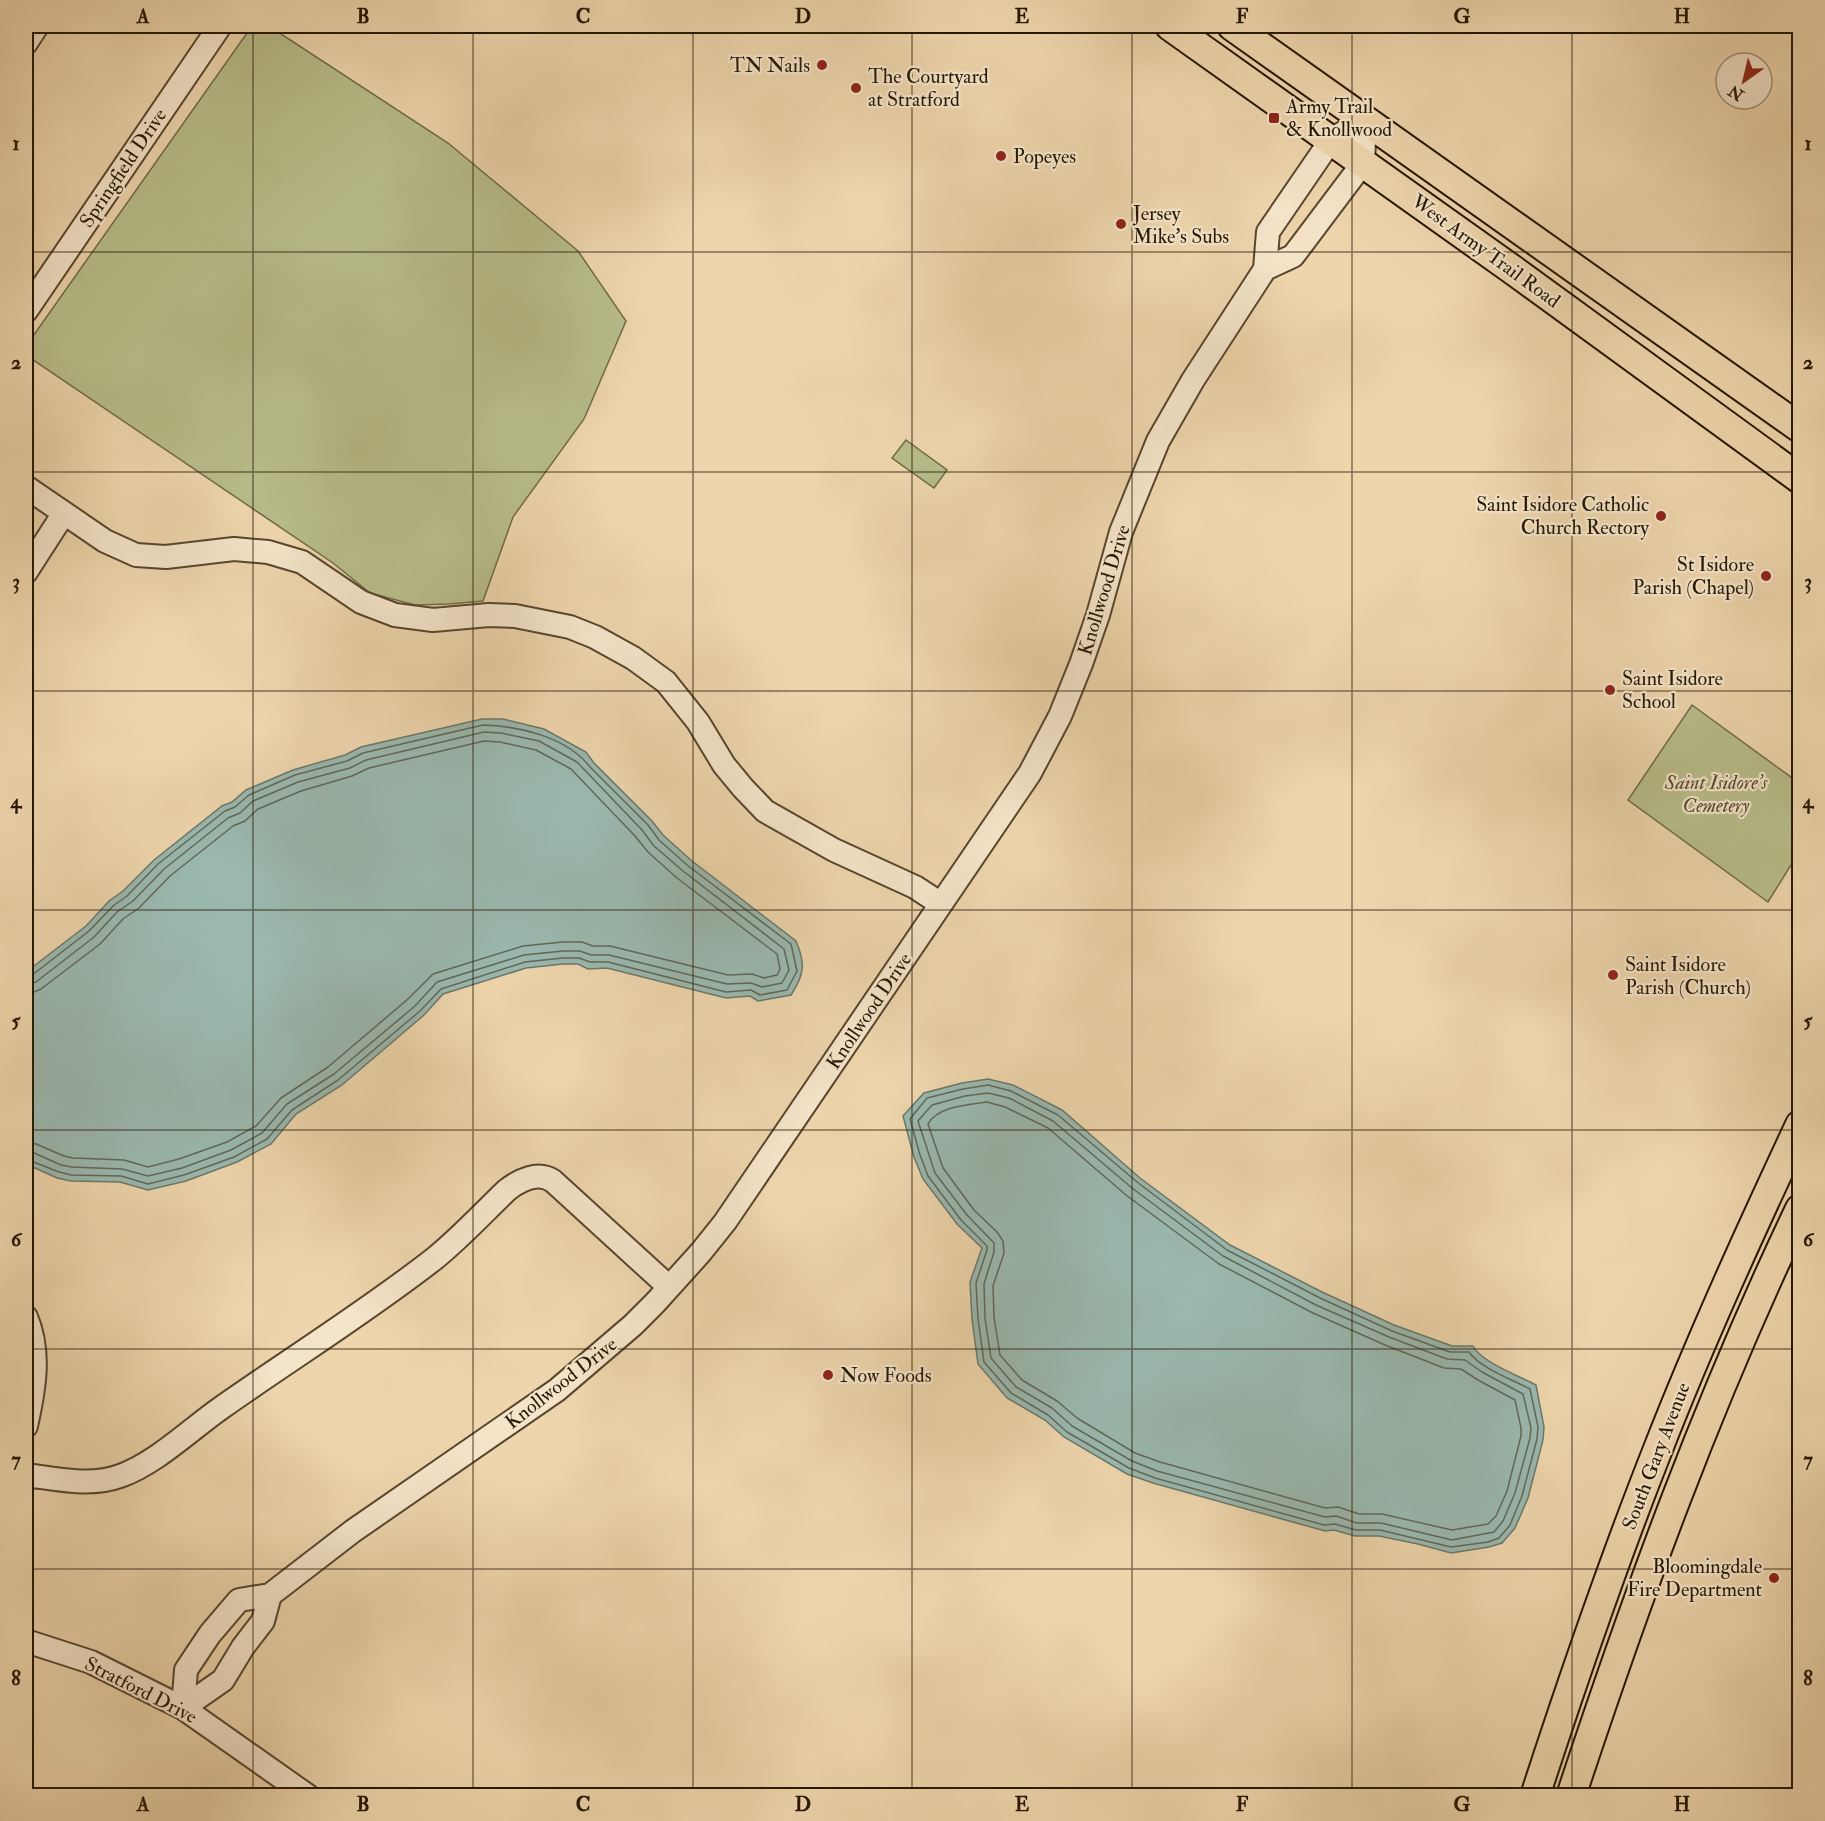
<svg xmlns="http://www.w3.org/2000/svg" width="1825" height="1821" font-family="'IM FELL Double Pica',serif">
  <rect width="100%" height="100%" fill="#eed5ac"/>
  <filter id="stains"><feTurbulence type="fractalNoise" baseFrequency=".00333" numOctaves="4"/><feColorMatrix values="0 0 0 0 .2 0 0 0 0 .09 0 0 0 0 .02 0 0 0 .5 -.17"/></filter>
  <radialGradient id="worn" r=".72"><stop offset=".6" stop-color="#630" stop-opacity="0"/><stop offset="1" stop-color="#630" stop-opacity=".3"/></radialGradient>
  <!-- green -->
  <path fill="#b7bd8a" stroke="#6e6a46" stroke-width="1.5" d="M 252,26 L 269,26 L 448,143 L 578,251 L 626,321 L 584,419 L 513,517 L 483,601 L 449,604 L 415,605 L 370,593 L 333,563 L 26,355 L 26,346 Z
    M 906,440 L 947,470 L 934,488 L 892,458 Z
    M 1692,705 L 1799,783 L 1799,852 L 1768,902 L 1628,800 Z"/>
  <!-- water -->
  <path fill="#9ab8af" stroke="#6b786a" stroke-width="1.5" d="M 482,719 L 503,719 L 544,729 L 586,752 L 594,763 L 652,821 L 663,835 L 692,861 L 796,941 C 806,964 804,975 791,995 L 758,1001 L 750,996 L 726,998 L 607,968 L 588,969 L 578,964 L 563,964 L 526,968 L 443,994 L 424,1015 L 342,1085 L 296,1114 L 271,1144 L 237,1162 L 186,1181 L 148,1190 L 120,1182 L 71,1181 L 57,1178 L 26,1164 L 26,972 L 86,926 L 109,901 L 123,891 L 154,860 L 222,806 L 232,802 L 246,790 L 293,770 L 345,755 L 361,747 Z
    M 988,1079 L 1013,1085 L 1062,1110 L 1140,1178 L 1230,1245 L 1322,1292 L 1394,1325 L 1452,1346 L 1473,1346 C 1481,1362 1519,1376 1536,1385 L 1544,1427 L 1543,1440 L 1528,1498 L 1515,1528 L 1502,1543 L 1489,1547 L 1451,1553 L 1418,1544 L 1379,1536 L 1355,1536 L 1334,1530 L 1325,1531 L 1153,1483 L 1127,1474 L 1064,1437 L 1045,1420 L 1007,1398 L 978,1364 L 972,1319 L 970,1282 L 982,1248 L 957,1224 L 923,1179 L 914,1157 L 903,1116 L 924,1093 L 962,1083 Z"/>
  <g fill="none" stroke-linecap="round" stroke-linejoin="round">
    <!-- shore -->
    <path stroke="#606859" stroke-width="1.5" d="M 26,977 L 31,976 L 89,931 L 113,906 L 127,896 L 158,864 L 225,811 L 235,807 L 249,795 L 295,775 L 347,761 L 363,753 L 483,725 C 519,726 567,737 590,767 L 648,825 L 659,840 L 687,865 L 791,944 L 797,971 L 787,990 L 760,995 L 751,990 L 726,992 L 608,962 L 590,962 L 579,958 L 563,958 L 525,962 L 441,989 L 420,1011 L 338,1080 L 292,1110 L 267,1139 L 234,1157 L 184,1175 L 148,1184 L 121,1176 L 71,1175 L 59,1172 L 26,1159
      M 26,984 L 36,982 L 94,937 L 117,912 L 133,901 L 164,869 L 228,818 L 240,813 L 253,801 L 298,782 L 350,768 L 366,760 L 484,732 L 501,733 L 539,741 L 577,762 L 642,830 L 654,846 L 683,871 L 784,949 L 789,970 L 782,983 L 762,987 L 751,983 L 727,984 L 609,955 L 591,955 L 580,951 L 563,951 L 524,955 L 437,982 L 415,1006 L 334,1074 L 287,1104 L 262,1133 L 231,1150 L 182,1168 L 148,1176 L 122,1169 L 72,1167 L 61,1165 L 32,1152 L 26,1151
      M 26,993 L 34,992 L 41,989 L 100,944 L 123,919 L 139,908 L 170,876 L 233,826 L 245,821 L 258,809 L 301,791 L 352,776 L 369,768 L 484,741 L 500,742 L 536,750 L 571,769 L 635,836 L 648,852 L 677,878 L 777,954 L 780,969 L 777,975 L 764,978 L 752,974 L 728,975 L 610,946 L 593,946 L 582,942 L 563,942 L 523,946 L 433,974 L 408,999 L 328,1067 L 281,1098 L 256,1126 L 227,1142 L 179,1159 L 148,1167 L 124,1160 L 73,1158 L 64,1156 L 36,1144 L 26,1142
      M 988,1085 L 1011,1091 L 1058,1115 L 1137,1182 L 1227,1250 L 1320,1298 L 1392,1331 L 1450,1352 L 1469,1352 C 1480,1368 1513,1380 1530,1389 L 1538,1427 L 1537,1439 L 1522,1496 L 1510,1525 L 1499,1538 L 1488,1542 L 1451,1547 L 1380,1530 L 1356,1530 L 1335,1524 L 1324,1525 L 1155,1478 L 1129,1468 L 1067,1432 L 1048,1415 L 1011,1393 L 984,1362 L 978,1319 L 976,1283 L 987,1250 L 987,1246 L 961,1220 L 928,1176 L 920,1155 L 910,1119 L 927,1098 L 963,1089 Z
      M 988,1093 L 1009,1098 L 1053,1121 L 1132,1188 L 1223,1256 L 1316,1305 L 1389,1337 L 1447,1359 L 1465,1360 L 1482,1372 L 1523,1394 L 1531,1428 L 1530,1438 L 1515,1493 L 1503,1521 L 1494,1532 L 1452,1540 L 1381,1523 L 1357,1523 L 1336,1516 L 1325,1517 L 1157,1471 L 1132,1461 L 1072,1426 L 1052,1408 L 1016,1387 L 991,1358 L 985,1318 L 984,1284 L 994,1252 L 994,1243 L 967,1215 L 935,1173 L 918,1121 L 932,1105 L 965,1096 Z
      M 987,1102 L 1005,1107 L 1048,1128 L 1126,1195 L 1219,1264 L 1313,1313 L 1385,1345 L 1444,1368 L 1461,1369 L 1478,1380 L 1515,1400 L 1521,1428 L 1521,1436 L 1507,1491 L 1496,1516 L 1488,1524 L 1452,1530 L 1382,1514 L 1359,1514 L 1338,1507 L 1325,1508 L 1160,1462 L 1135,1453 L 1077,1418 L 1057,1401 L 1022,1380 L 1000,1355 L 994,1317 L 993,1286 L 1004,1253 L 1003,1241 L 997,1232 L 974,1210 L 943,1168 L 928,1124 C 938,1106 968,1105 987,1102 Z"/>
    <defs>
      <path id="minor" d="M 26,43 L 37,26
        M 1265,269 L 1293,256 L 1363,163 L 1365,120
        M 26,311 L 220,26
        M 26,487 L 105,541 L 136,555 L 166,557 L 234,549 L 268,552 L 302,562 L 361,602 L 395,615 L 433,620 L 489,615 L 515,616 L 570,627 L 595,637 L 633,658 L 666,682 L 698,722 L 724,765 L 743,788 L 765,811 L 834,850 L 915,887 L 941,904
        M 26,572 L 64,513
        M 26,1317 C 41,1352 34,1390 26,1426
        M 26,1475 C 57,1479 90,1487 120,1476 C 155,1464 191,1429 221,1408 C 292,1358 366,1312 434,1259 C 460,1238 483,1213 507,1190 C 520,1180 538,1171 553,1181 L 669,1287
        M 26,1641 L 91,1662 L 183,1708 L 308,1796
        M 183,1708 L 186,1670 L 210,1634 L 239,1600 L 270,1595 L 353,1531 L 557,1390 L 633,1325 L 655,1303 L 701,1252 L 725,1222 L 1030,773 L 1060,716 L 1081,664 L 1098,615 L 1121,532 L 1158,441 L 1193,380 L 1265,269 L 1268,232 L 1331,140 L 1365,120
        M 183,1708 L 223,1680 L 243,1647 L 263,1621 L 270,1595"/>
      <path id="major" d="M 1170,26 L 1513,270 L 1800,479
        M 1232,26 L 1800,428
        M 1535,1796 C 1573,1679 1613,1563 1658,1449 C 1701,1339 1750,1232 1800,1125
        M 1571,1796 C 1637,1596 1709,1399 1800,1209"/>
    </defs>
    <!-- minor casing -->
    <use href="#minor" stroke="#57462d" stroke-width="26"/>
    <!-- major casing -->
    <use href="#major" stroke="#251703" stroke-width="32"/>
    <!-- minor -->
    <use href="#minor" stroke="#f4e4c9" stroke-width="22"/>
    <!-- major -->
    <use href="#major" stroke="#eed5ac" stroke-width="28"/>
  </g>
  <!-- grid -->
  <path fill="none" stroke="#251703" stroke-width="1.5" stroke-opacity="0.55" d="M 253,26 L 253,1796M 473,26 L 473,1796M 693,26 L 693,1796M 912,26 L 912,1796M 1132,26 L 1132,1796M 1352,26 L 1352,1796M 1572,26 L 1572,1796M 26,252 L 1800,252M 26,472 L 1800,472M 26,691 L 1800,691M 26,910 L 1800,910M 26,1130 L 1800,1130M 26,1349 L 1800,1349M 26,1569 L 1800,1569"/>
  <!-- markers -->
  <g fill="#8f2418" stroke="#f4e4c9" stroke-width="2">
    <circle cx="822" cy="65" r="6"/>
    <circle cx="856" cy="88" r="6"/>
    <rect x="1268" y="112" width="12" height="12" rx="3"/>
    <circle cx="1001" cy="156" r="6"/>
    <circle cx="1121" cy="224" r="6"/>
    <circle cx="1661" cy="516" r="6"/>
    <circle cx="1766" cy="576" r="6"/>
    <circle cx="1610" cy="690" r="6"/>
    <circle cx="1613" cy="975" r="6"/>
    <circle cx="828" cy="1375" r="6"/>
    <circle cx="1774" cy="1578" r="6"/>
  </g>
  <g text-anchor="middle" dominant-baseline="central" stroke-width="4.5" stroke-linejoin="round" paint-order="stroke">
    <!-- poi labels -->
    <g font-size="20" fill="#251703" stroke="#f4e4c9" text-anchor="start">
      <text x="810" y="65" text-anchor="end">TN Nails</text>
      <text x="868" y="76">The Courtyard<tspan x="868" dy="23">at Stratford</tspan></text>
      <text x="1286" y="106">Army Trail<tspan x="1286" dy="23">&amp; Knollwood</tspan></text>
      <text x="1013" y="156">Popeyes</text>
      <text x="1133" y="213">Jersey<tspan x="1133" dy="23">Mike's Subs</tspan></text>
      <text x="1649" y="504" text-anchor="end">Saint Isidore Catholic<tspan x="1649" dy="23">Church Rectory</tspan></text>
      <text x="1754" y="564" text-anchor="end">St Isidore<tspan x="1754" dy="23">Parish (Chapel)</tspan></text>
      <text x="1622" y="678">Saint Isidore<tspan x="1622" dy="23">School</tspan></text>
      <text x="1625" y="964">Saint Isidore<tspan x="1625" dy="23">Parish (Church)</tspan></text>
      <text x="840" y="1375">Now Foods</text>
      <text x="1762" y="1566" text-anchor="end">Bloomingdale<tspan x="1762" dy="23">Fire Department</tspan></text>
    </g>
    <!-- street labels -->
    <g font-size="20" fill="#251703" stroke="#f4e4c9">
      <text transform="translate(123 168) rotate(-56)">Springfield Drive</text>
      <text transform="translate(1486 251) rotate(36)">West Army Trail Road</text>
      <text transform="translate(1104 590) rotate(-73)">Knollwood Drive</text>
      <text transform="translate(869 1011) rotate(-56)">Knollwood Drive</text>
      <text transform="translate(561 1383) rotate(-38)">Knollwood Drive</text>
      <text transform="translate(1656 1456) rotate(-69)">South Gary Avenue</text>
      <text transform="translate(141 1690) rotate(27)">Stratford Drive</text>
    </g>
    <!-- park labels -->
    <g font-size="20" font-style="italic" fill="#51492c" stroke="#f4e4c9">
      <text x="1716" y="782">Saint Isidore's<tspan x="1716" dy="23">Cemetery</tspan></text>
    </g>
  </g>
  <!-- margin -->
  <rect width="1825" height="1821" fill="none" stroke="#eed5ac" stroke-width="66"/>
  <!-- north arrow -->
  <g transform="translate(1744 81) rotate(214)"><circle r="28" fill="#f4e4c9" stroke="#a1927a" stroke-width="1.5"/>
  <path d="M0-4.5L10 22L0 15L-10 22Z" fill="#8f2418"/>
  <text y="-9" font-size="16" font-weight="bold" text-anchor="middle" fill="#251703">N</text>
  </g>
  <rect x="33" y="33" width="1759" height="1755" fill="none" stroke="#251703" stroke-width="2"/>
  <g font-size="20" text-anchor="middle" font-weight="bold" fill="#251703">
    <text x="143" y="23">A</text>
    <text x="363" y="23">B</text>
    <text x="583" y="23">C</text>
    <text x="803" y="23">D</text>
    <text x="1022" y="23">E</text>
    <text x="1242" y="23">F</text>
    <text x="1462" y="23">G</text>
    <text x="1682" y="23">H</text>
    <text x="16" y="150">1</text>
    <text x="1808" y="150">1</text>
    <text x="16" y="369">2</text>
    <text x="1808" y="369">2</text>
    <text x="16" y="588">3</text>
    <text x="1808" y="588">3</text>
    <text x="16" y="808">4</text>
    <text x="1808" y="808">4</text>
    <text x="16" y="1027">5</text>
    <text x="1808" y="1027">5</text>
    <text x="16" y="1246">6</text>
    <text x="1808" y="1246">6</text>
    <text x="16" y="1466">7</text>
    <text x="1808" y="1466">7</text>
    <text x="16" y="1685">8</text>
    <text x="1808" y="1685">8</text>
    <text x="143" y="1811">A</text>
    <text x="363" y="1811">B</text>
    <text x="583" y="1811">C</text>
    <text x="803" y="1811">D</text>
    <text x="1022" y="1811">E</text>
    <text x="1242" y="1811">F</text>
    <text x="1462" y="1811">G</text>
    <text x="1682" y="1811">H</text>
  </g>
  <rect width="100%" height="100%" filter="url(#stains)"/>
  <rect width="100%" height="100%" fill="url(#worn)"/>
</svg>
